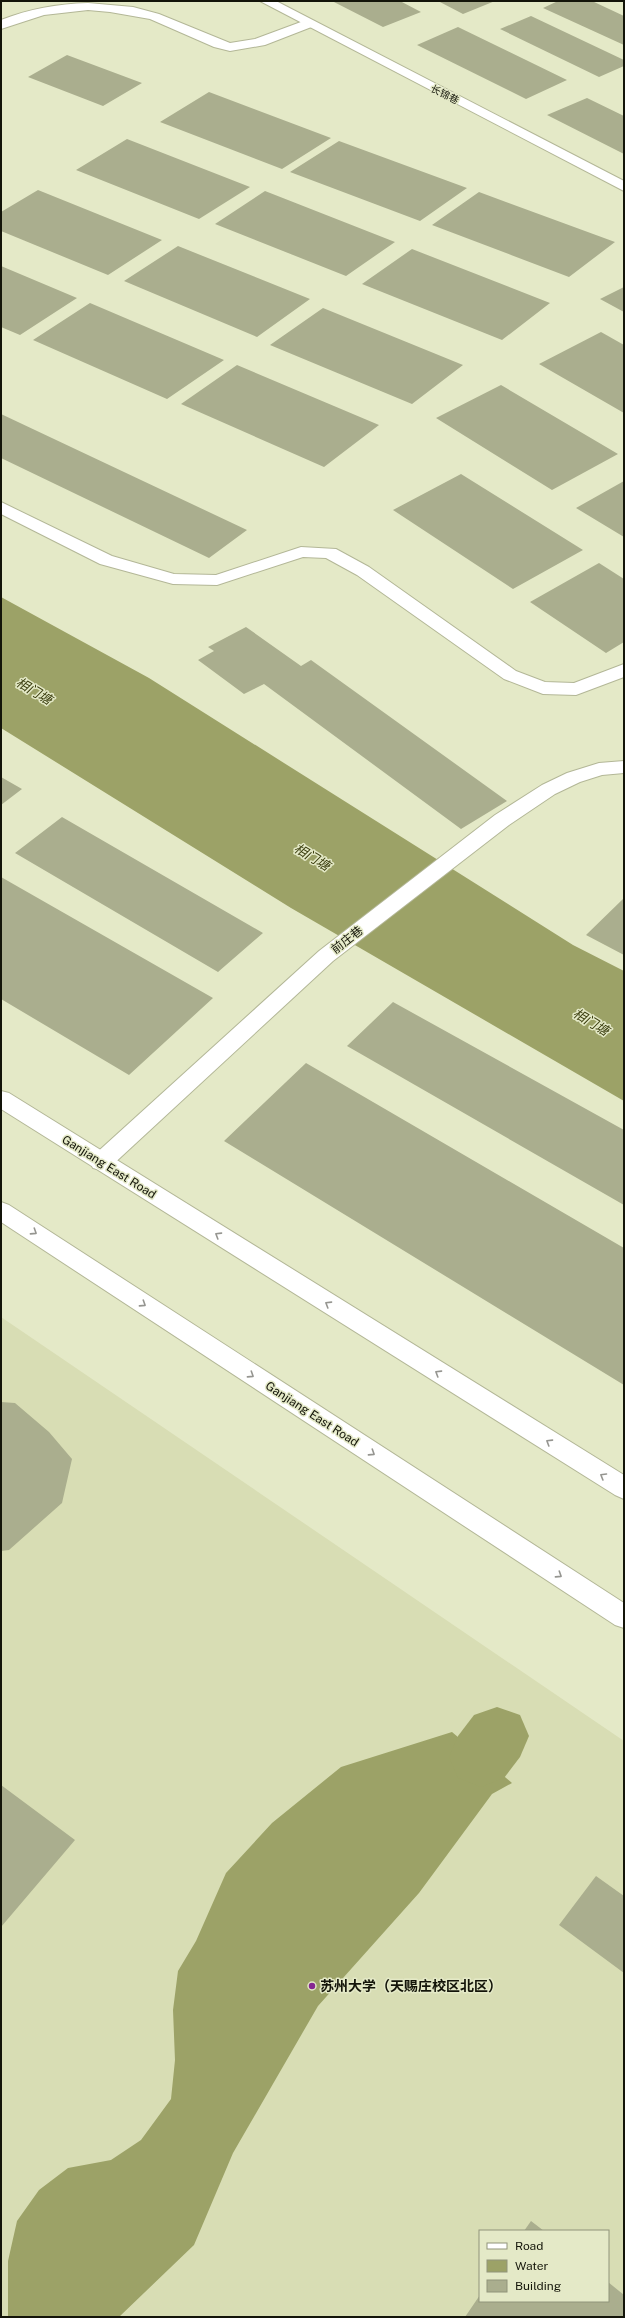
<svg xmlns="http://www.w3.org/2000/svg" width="625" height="2318" font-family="'Public Sans','Noto Sans SC',sans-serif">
  <rect width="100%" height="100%" fill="#e4e9c7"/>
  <!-- built -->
  <path fill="#d8ddb4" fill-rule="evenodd" d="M 1,1317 L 624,1741 L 624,2317 L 1,2317 ZM 480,2231 L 608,2231 L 608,2301 L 480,2301 Z"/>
  <!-- water -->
  <path fill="#9ca267" d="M 1,597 L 149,678 L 573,945 L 624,971 L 624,1101 L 291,908 L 1,728 Z
    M 452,1732 L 512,1783 L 492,1794 L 419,1893 L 318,2006 L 233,2153 L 194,2245 L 119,2317 L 8,2317 L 8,2261 L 17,2221 L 39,2190 L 68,2168 L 111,2160 L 141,2140 L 171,2099 L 175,2060 L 173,2010 L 178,1971 L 196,1941 L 226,1873 L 272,1823 L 341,1767 Z"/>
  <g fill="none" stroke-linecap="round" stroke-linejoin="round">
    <!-- canal -->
    <path fill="#9ca267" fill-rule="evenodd" d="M 497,1707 L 520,1715 L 529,1736 L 520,1757 L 504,1778 L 481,1787 L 458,1778 L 449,1757 L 458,1736 L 474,1715 Z"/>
  </g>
  <!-- building -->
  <path fill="#aaae8e" d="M 332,1 L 400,1 L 421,12 L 383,27 Z
    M 438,1 L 495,1 L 463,14 Z
    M 558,1 L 592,1 L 624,16 L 624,45 L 543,8 Z
    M 531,16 L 624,60 L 624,66 L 599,77 L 500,29 Z
    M 458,27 L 567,80 L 526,99 L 417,45 Z
    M 67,55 L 142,83 L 103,106 L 28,77 Z
    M 209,92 L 331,138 L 282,169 L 160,122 Z
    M 587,98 L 624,116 L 624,154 L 547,115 Z
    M 127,139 L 250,187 L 199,219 L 76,170 Z
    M 339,141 L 467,188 L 420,221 L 290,172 Z
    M 38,190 L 162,240 L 108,275 L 1,231 L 1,212 Z
    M 265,191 L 395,242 L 346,276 L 215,224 Z
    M 479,192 L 615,242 L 569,277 L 432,225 Z
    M 178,246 L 310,299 L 257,337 L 124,281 Z
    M 412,249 L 550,303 L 502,340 L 362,284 Z
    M 1,266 L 77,298 L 20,335 L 1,327 Z
    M 624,287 L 624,312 L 600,299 Z
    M 90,303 L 224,360 L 167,399 L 33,340 Z
    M 323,308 L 463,365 L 412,404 L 270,345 Z
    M 601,332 L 624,345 L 624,413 L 539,364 Z
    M 237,365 L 379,425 L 324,467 L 181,404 Z
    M 501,385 L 618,454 L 552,490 L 436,418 Z
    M 1,414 L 247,530 L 209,558 L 1,458 Z
    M 461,474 L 583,550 L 513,589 L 393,510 Z
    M 624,481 L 624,537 L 576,508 Z
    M 599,563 L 624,579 L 624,642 L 606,653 L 530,602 Z
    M 246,627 L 301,666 L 311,660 L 507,801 L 461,829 L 264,684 L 244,694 L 198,660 L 214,651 L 208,647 Z
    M 1,777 L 22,789 L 1,805 Z
    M 62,817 L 263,933 L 218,972 L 15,853 Z
    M 1,877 L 213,998 L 129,1075 L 1,999 Z
    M 624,898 L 624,955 L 586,935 Z
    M 393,1002 L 624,1130 L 624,1205 L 347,1046 Z
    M 306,1063 L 624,1248 L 624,1385 L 224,1141 Z
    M 1,1402 L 15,1403 L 49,1432 L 72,1459 L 62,1503 L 9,1550 L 1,1551 Z
    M 1,1785 L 75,1840 L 1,1927 Z
    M 596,1876 L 624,1896 L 624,1973 L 559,1925 Z
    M 531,2221 L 544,2231 L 524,2231 Z
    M 608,2282 L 624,2295 L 624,2317 L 465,2317 L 480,2295 L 480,2301 L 608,2301 Z"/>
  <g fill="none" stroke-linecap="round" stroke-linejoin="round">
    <defs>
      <path id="lane" d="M 88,3 L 133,7 L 159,14 L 230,43 L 255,39 L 309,19 L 316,23 L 314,26 L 265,45 L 230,51 L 214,47 L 150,19 L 110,12 L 88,10 L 44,15 L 1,29 L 1,20 C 29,9 57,4 88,3 Z
        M 1,502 L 112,556 L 174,574 L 216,575 L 301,547 L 336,549 L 369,567 L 516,671 L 545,682 L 574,683 L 624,664 L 624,677 L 576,695 L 543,694 L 504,679 L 357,575 L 326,558 L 303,557 L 217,585 L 173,584 L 100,564 L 1,514 Z"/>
      <path id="street" d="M 260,1 L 276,1 L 624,181 L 624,191 Z
        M 624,761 L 624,773 L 602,775 L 580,782 L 555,794 L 509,825 L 333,961 L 109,1168 L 101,1170 L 93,1168 L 90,1162 L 93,1156 L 319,951 L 495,815 L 542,785 L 567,773 L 599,763 Z"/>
      <path id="primary" d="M 1,1091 L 9,1093 L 624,1475 L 624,1499 L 615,1495 L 1,1109 Z
        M 1,1202 L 9,1205 L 624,1603 L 624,1628 L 615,1625 L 1,1222 Z"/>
    </defs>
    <!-- lane casing -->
    <use href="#lane" stroke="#b3b797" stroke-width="2"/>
    <!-- street casing -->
    <use href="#street" stroke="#b3b797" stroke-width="2"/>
    <!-- primary casing -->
    <use href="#primary" stroke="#b3b797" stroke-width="2"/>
    <!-- lane -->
    <use href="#lane" fill="#fff" fill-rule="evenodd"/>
    <!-- street -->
    <use href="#street" fill="#fff" fill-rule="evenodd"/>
    <!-- primary -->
    <use href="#primary" fill="#fff" fill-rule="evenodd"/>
  </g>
  <!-- one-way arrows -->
  <defs><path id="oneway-chevron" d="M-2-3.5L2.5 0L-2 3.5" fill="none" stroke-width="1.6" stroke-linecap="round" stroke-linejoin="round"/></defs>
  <g stroke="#959590">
    <use href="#oneway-chevron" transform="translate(34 1232) rotate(33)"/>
    <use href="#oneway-chevron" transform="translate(218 1235) rotate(-148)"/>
    <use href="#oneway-chevron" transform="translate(143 1304) rotate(33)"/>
    <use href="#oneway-chevron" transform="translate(328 1304) rotate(-148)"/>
    <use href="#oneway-chevron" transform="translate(438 1373) rotate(-148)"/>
    <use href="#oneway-chevron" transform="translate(251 1375) rotate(33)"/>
    <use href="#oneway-chevron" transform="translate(549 1442) rotate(-148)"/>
    <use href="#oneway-chevron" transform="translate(372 1453) rotate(33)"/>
    <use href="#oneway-chevron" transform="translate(603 1476) rotate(-149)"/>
    <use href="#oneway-chevron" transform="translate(559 1575) rotate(33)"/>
  </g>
  <!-- markers -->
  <circle fill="#852791" stroke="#e4e9c7" stroke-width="1.5" cx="312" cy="1986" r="4"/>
  <g text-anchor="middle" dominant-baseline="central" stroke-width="3" stroke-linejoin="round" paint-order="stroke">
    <!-- far-street labels -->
    <g font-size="10" fill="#131409" stroke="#e4e9c7">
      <text transform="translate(445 94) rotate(27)">长锦巷</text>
    </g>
    <!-- street labels -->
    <g font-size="12" fill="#131409" stroke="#e4e9c7">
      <text transform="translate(347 940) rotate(-38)">前庄巷</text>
      <text transform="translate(109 1167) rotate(32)">Ganjiang East Road</text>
      <text transform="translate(312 1414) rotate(33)">Ganjiang East Road</text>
    </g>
    <!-- water labels -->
    <g font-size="13" font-style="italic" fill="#3a3d0e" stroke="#e4e9c7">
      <text transform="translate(34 691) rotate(31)">相门塘</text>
      <text transform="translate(312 857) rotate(31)">相门塘</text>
      <text transform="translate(591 1022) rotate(31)">相门塘</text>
    </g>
    <!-- near-poi labels -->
    <g font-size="14" font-weight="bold" fill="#131409" stroke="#e4e9c7" text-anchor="start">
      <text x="320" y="1986">苏州大学（天赐庄校区北区）</text>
    </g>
  </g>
  <!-- border -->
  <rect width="625" height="2318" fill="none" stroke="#131409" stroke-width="4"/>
  <!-- legend -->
  <rect x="479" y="2230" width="130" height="72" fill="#e4e9c7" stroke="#90947b"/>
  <rect x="487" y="2243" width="20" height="6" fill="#ffffff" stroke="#90947b"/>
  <text x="515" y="2250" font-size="12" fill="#131409">Road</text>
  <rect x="487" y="2260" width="20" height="12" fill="#9ca267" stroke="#90947b"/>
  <text x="515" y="2270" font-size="12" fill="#131409">Water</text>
  <rect x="487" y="2280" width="20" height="12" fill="#aaae8e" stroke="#90947b"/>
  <text x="515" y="2290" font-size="12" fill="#131409">Building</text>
</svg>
